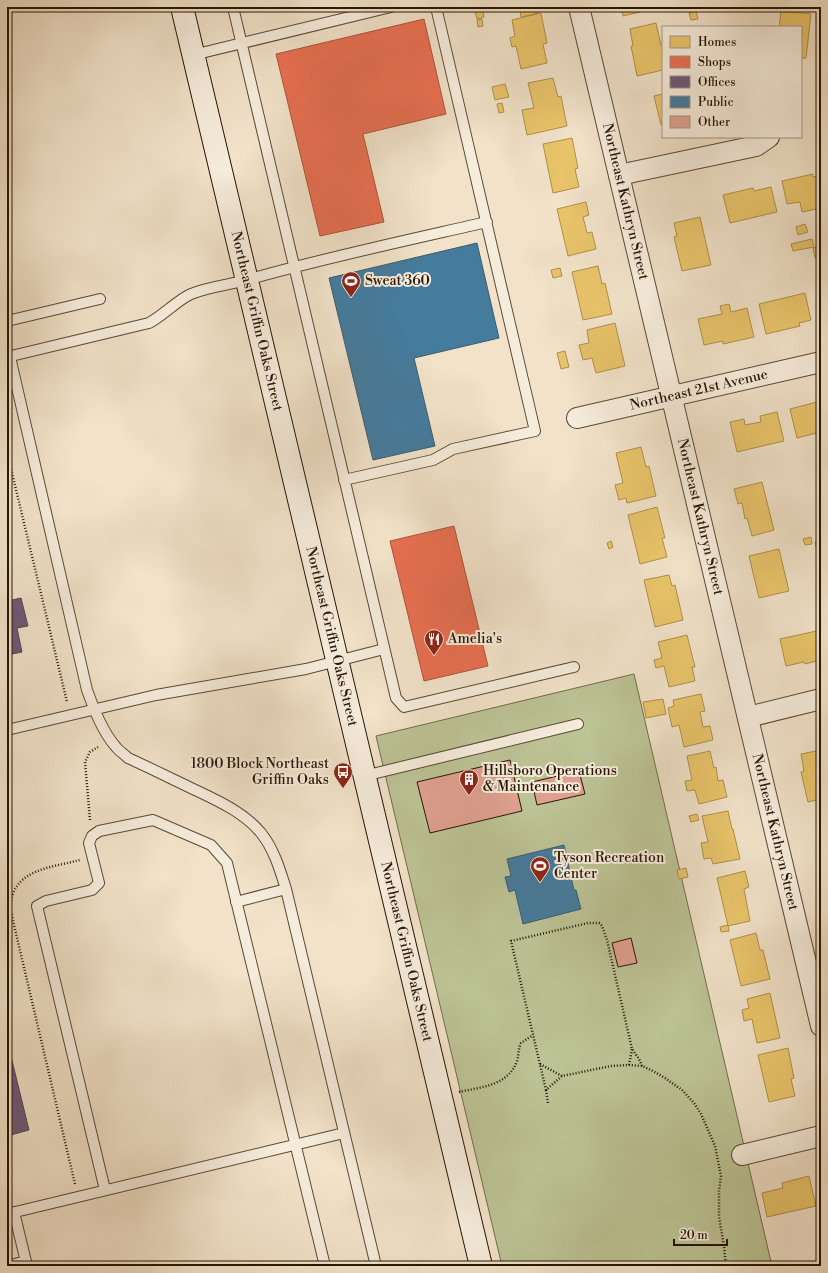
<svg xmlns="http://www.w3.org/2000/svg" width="828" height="1273" font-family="'Libre Bodoni',serif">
  <rect width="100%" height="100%" fill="#f1e2c9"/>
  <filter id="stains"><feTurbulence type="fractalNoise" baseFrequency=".005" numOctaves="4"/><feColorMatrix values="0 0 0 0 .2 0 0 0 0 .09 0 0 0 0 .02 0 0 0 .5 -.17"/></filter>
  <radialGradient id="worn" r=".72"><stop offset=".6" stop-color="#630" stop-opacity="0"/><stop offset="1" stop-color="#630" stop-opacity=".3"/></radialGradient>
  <!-- green -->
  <path fill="#bcc395" stroke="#726c4c" d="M 634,674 L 772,1266 L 502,1266 L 376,736 Z"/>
  <!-- homes -->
  <path fill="#e9c46a" stroke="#af904b" d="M 532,7 L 536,7 L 538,13 L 521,17 L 520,10 Z
    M 621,7 L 652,7 L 653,9 L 623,16 Z
    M 482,8 L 484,17 L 477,19 L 475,10 Z
    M 696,11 L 698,19 L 691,20 L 689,13 Z
    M 781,11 L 811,14 L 806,58 L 801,58 L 801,27 L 779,27 Z
    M 541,13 L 547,43 L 543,44 L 547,63 L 521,69 L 516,46 L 512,47 L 510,38 L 515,36 L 512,20 Z
    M 482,19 L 483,26 L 478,27 L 477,20 Z
    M 656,23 L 661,45 L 663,45 L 663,70 L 637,76 L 631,46 L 633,46 L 630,29 Z
    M 553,78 L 558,97 L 561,96 L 567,126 L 527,135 L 522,110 L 534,108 L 528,83 Z
    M 505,84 L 509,97 L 495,100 L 492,87 Z
    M 663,94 L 663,125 L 661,125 L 654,96 Z
    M 502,103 L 504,112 L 499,113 L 497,104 Z
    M 572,138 L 578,168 L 575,169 L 579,187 L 553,193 L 543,144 Z
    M 813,174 L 813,177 L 821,175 L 821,208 L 802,212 L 800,202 L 787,204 L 782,181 Z
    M 771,187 L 777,212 L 730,223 L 723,195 L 753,188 L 754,191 Z
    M 586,202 L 589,215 L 583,217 L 587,233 L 592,232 L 596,249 L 568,256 L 557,209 Z
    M 700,217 L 711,265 L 682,271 L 674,237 L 677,236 L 674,223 Z
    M 805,224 L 808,232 L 798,235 L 796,227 Z
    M 812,239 L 814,247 L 793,251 L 791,244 Z
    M 821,246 L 821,257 L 815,258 L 813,248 Z
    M 598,266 L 602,284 L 605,283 L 612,314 L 583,320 L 572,272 Z
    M 560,268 L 562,276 L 553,278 L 551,270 Z
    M 805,293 L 811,320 L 799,323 L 800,326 L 766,334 L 759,304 Z
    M 729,304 L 731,312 L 747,308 L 754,337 L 723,344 L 723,341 L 704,345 L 698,319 L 722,314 L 720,306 Z
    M 615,323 L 625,366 L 596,373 L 592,358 L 583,360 L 579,345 L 589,343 L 587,330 Z
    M 565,351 L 569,367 L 561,369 L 557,353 Z
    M 821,401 L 821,432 L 797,438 L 790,409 Z
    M 777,412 L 784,441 L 737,452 L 730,422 L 744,419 L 745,425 L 761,422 L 760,416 Z
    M 641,447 L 646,467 L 649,466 L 656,496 L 627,503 L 626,498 L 619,500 L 615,485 L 623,483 L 616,453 Z
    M 762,482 L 774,530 L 752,536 L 747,518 L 745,519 L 742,503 L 738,504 L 734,489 Z
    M 657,507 L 665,538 L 662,538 L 667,557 L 640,564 L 628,515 Z
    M 811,537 L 812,544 L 805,545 L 803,539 Z
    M 820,540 L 821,550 L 817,551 L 815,542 Z
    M 611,541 L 613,547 L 609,549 L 607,543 Z
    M 779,549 L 789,591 L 759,598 L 749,556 Z
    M 669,575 L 672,586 L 675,585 L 683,620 L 655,627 L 644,580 Z
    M 821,630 L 821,660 L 805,664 L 804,662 L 786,666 L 780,639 Z
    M 687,635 L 695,667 L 692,667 L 695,681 L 669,687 L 664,666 L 656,668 L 654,660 L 662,658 L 658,642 Z
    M 701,694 L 705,711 L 700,712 L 703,727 L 710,726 L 713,740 L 684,747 L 679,725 L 672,727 L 668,708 L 674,706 L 673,700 Z
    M 663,699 L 666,714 L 646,718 L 643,702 Z
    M 821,750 L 821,799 L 808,802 L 801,772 L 804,771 L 801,754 Z
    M 710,751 L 714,768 L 716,767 L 718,781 L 723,780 L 727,797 L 699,804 L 695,790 L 687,791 L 685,781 L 692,780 L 687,756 Z
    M 728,811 L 732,829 L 733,829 L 740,859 L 713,864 L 711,858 L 704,859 L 701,843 L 708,842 L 702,816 Z
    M 697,814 L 699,820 L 691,822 L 689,816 Z
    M 686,868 L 688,877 L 679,879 L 677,870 Z
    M 745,871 L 749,887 L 744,889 L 750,921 L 728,926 L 717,878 Z
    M 728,925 L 729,931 L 721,932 L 720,927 Z
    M 756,933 L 760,950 L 763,950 L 770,979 L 741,986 L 730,940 Z
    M 770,993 L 780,1038 L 757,1043 L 752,1019 L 744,1021 L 742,1010 L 749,1008 L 747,999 Z
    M 788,1048 L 794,1078 L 791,1079 L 795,1096 L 769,1102 L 758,1055 Z
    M 809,1176 L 816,1206 L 767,1217 L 762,1193 L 783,1188 L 782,1183 Z"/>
  <!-- shops -->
  <path fill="#e76f51" stroke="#ae543a" d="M 424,19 L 446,114 L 363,134 L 384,222 L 320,236 L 276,54 Z
    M 454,526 L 488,666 L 424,681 L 390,541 Z"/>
  <!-- offices -->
  <path fill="#6d597a" stroke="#584557" d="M 7,579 L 12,600 L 21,598 L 28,626 L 17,628 L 22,652 L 7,655 Z
    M 7,1040 L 29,1130 L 7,1136 Z"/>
  <!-- public -->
  <path fill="#457b9d" stroke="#3c5d6f" d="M 477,243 L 499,338 L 414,358 L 435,446 L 373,460 L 329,278 Z
    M 564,845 L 574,890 L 576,890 L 581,909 L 523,924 L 515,890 L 509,892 L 505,877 L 511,876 L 507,859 Z"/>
  <!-- building -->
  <path fill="#dfa090" stroke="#281604" d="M 510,760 L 522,811 L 430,833 L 417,782 Z
    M 579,771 L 585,794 L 537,805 L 532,782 Z
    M 631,938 L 637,963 L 618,967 L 612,943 Z"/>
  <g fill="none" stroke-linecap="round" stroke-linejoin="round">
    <defs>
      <path id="lane" d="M 233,7 L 396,698 L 404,707 L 574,667
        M 193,55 L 391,7
        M 7,321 L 100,299
        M 7,357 L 149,323 C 164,315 176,301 191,294 C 210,286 231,285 250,279 C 328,257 408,240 487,222
        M 10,357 L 87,690 C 94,709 102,731 116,747 C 119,751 124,754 128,758 C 148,767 168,777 189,787 C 214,799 243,811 261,833 C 274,849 280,870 286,889 L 376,1266
        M 344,480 L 433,460 L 453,449 L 535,431 L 436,7
        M 7,730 L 156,695 L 306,669 L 384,649
        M 364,776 L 578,724
        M 236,902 L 286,889
        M 105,1190 L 37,906 L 46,901 L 92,890 L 99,883 L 89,843 L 92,836 L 99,831 L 153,820 L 211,845 L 227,863 L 325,1266
        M 14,1212 L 27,1266
        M 7,1214 L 344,1133
        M 7,1266 L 26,1261"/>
      <g id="street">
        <path id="s1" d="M 579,7 L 821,1026"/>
        <path d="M 619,175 L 756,146 L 769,137"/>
        <path id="s2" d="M 577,418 L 821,362"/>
        <path d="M 748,717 L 821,699"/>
        <path d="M 742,1155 L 821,1136"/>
      </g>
      <g id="secondary">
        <path id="s3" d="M 182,7 L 481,1266"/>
      </g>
    </defs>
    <!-- lane casing -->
    <use href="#lane" stroke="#5a4935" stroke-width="12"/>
    <!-- street casing -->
    <use href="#street" stroke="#5a4935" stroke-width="22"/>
    <!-- secondary casing -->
    <use href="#secondary" stroke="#281604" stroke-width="24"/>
    <!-- path -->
    <path stroke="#281604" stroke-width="2.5" stroke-dasharray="1 2" stroke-linecap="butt" d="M 7,452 L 67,702
      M 90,820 L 85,762 L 90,752 L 98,747
      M 540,1064 L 562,1076
      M 629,1065 L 632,1049
      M 642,1066 L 639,1059 L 632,1049 L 607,940 L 602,926 L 599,923 L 588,923 L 511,941 L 546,1090 L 562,1076 L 611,1066 L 629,1065 L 642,1066 L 651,1070 L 665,1078 L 682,1090 L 694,1103 L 701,1114 L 715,1146 L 721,1176 L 719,1191 L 719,1217 L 724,1246 L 726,1266
      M 546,1090 L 548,1103
      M 459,1092 C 481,1087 508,1086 517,1061 C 519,1055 518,1049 521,1043 L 533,1035
      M 75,1184 L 10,908 C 12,869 50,868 80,860"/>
    <!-- lane -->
    <use href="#lane" stroke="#f6ecdc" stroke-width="10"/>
    <!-- street -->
    <use href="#street" stroke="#f6ecdc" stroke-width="20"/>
    <!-- secondary -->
    <use href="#secondary" stroke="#f6ecdc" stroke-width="22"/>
  </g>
  <!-- icons -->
  <defs>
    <symbol id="stadium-pin" viewBox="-11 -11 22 30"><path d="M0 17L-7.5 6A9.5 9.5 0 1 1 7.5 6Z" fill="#8f2418" stroke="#f6ecdc"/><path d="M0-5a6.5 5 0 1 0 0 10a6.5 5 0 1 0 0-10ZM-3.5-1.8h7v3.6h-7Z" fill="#fff"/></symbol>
    <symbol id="restaurant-pin" viewBox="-11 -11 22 30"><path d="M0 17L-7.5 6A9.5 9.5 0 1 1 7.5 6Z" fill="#8f2418" stroke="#f6ecdc"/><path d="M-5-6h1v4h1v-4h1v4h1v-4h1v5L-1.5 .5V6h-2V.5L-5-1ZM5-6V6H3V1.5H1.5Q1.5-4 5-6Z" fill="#fff"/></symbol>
    <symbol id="bus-pin" viewBox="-11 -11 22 30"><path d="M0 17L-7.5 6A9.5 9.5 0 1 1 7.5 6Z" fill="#8f2418" stroke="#f6ecdc"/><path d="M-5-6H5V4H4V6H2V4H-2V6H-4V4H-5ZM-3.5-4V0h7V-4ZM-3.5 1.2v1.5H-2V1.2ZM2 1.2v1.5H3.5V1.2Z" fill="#fff"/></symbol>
    <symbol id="building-pin" viewBox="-11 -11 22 30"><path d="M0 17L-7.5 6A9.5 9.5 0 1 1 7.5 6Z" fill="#8f2418" stroke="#f6ecdc"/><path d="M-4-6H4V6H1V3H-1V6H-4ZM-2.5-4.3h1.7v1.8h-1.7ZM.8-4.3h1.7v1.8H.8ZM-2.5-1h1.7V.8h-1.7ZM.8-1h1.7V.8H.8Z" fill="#fff"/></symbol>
  </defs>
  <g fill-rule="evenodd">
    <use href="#stadium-pin" x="340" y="270" width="22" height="30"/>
    <use href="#restaurant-pin" x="423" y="628" width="22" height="30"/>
    <use href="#bus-pin" x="332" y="761" width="22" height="30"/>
    <use href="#building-pin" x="458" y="768" width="22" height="30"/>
    <use href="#stadium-pin" x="529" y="855" width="22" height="30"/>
  </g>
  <g text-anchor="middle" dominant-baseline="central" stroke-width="4" stroke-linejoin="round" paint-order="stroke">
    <!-- street labels -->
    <g font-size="14" fill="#281604" stroke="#f6ecdc">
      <text stroke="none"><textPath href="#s1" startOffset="200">Northeast Kathryn Street</textPath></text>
      <text stroke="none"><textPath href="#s3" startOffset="323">Northeast Griffin Oaks Street</textPath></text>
      <text stroke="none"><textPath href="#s2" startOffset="125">Northeast 21st Avenue</textPath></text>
      <text stroke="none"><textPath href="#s1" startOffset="524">Northeast Kathryn Street</textPath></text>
      <text stroke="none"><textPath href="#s3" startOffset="647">Northeast Griffin Oaks Street</textPath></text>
      <text stroke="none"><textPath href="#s1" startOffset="848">Northeast Kathryn Street</textPath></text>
      <text stroke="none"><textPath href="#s3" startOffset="971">Northeast Griffin Oaks Street</textPath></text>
    </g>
    <!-- poi labels -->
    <g font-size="14" fill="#281604" stroke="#f6ecdc" text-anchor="start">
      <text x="365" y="281">Sweat 360</text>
      <text x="448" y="639">Amelia's</text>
      <text x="329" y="764" text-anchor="end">1800 Block Northeast<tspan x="329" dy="16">Griffin Oaks</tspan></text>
      <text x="483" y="771">Hillsboro Operations<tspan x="483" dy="16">&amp; Maintenance</tspan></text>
      <text x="554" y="858">Tyson Recreation<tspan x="554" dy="16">Center</tspan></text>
    </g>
  </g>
  <!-- margin -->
  <rect width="828" height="1273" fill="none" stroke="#f1e2c9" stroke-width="24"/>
  <rect x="8" y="8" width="812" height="1257" fill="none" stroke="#281604" stroke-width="2"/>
  <rect x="12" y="12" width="804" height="1249" fill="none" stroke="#281604"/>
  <!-- legend -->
  <rect x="662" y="26" width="140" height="112" fill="#f6ecdc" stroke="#a49686"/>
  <rect x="670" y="36" width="20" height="12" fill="#e9c46a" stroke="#a49686"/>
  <text x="698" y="46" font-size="12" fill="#281604">Homes</text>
  <rect x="670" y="56" width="20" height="12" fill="#e76f51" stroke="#a49686"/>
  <text x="698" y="66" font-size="12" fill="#281604">Shops</text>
  <rect x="670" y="76" width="20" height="12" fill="#6d597a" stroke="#a49686"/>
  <text x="698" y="86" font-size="12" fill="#281604">Offices</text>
  <rect x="670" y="96" width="20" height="12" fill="#457b9d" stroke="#a49686"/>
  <text x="698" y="106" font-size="12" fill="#281604">Public</text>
  <rect x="670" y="116" width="20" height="12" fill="#dfa090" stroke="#a49686"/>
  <text x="698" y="126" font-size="12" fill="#281604">Other</text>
  <!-- scale -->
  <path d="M674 1239v6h53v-6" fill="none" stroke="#281604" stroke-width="2"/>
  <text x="680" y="1239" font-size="12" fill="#281604" stroke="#f6ecdc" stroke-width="3" paint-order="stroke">20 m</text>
  <rect width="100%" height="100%" filter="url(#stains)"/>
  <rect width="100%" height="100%" fill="url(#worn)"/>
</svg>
